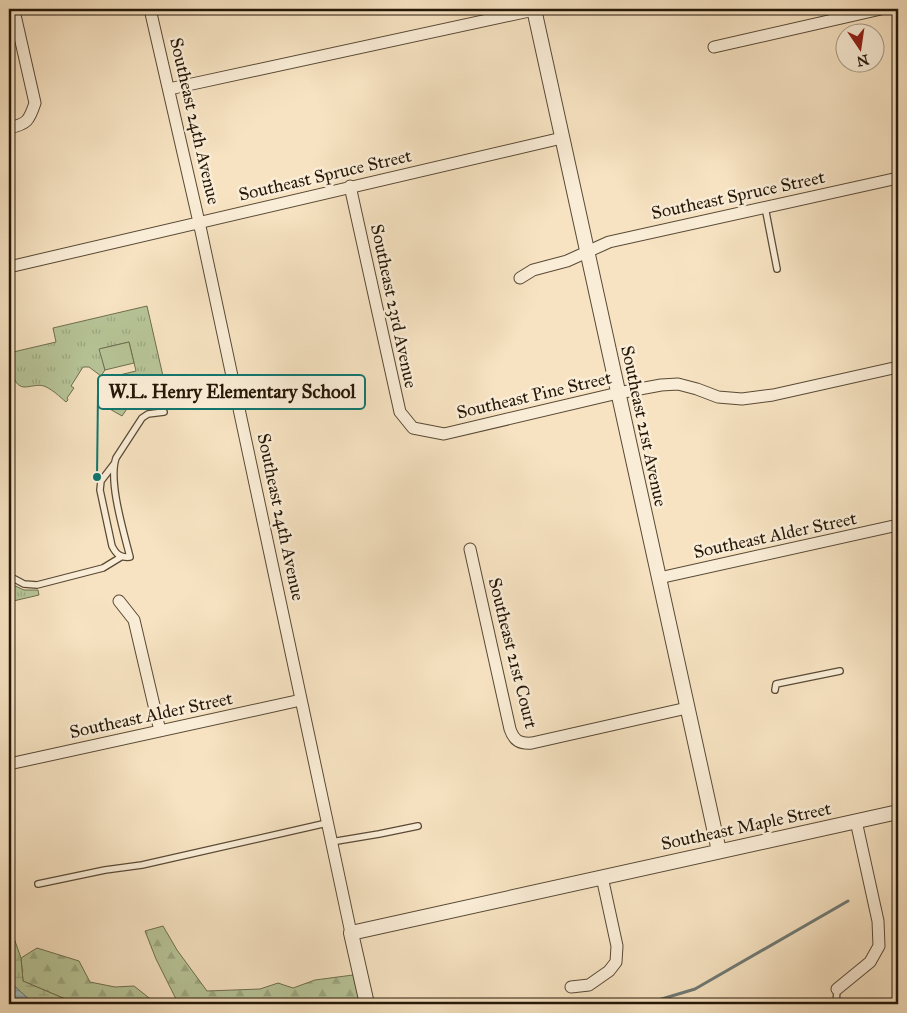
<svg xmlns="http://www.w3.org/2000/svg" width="907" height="1013" font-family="'IM FELL Great Primer',serif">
  <defs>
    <pattern id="grass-tufts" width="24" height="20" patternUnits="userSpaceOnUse" patternTransform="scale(1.25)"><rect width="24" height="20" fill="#b7c598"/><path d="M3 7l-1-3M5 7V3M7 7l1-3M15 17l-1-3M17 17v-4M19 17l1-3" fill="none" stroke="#9da882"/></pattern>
    <pattern id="forest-firs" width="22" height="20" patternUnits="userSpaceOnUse" patternTransform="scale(1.25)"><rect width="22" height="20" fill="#b7c598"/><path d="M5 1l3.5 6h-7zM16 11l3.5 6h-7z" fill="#9da882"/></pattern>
    <pattern id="wetland-marsh" width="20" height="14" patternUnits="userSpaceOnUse" patternTransform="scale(1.25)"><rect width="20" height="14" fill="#b7c598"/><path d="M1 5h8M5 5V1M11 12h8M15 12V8" fill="none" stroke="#9da882"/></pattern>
    <pattern id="water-rules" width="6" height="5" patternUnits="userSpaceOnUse" patternTransform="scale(1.25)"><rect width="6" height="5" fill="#a1bcbd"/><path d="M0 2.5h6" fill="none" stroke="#8aa1a1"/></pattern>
  </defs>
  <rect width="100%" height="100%" fill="#f7e3c2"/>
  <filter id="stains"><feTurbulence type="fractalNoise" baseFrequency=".004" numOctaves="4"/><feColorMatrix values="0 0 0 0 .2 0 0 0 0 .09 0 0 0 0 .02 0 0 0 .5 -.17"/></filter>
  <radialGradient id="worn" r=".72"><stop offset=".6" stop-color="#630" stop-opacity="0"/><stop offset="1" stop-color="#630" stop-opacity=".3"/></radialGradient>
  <!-- grass -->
  <path fill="url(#grass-tufts)" stroke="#6e6e50" d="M 147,306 L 168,398 L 129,406 L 122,416 L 101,404 L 106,403 L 114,388 L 104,381 L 107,378 L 136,371 L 129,342 L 100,349 L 105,370 L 101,376 L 89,367 L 83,367 L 71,386 L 74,388 L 67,398 L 68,400 L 66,402 C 60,397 52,389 44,386 C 37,384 31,387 24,387 C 11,386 11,363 9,353 L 56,342 L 53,328 Z
    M 9,583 L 24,590 L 38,590 L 39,595 L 9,602 Z"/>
  <!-- forest -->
  <path fill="url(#forest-firs)" stroke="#6e6e50" d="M 163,926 L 177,950 L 207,991 L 260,989 L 278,983 L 293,988 L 315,980 L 353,975 L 360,1004 L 175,1004 L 178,1003 L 156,959 L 145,931 Z
    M 37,948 L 79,961 L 90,982 L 115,987 L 134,986 L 153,1001 L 170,1004 L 77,1004 L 23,981 L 21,958 Z"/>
  <!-- wetland -->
  <path fill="url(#wetland-marsh)" stroke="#6e6e50" d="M 9,924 L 21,958 L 23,981 L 77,1004 L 34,1004 L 9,981 Z"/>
  <!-- park -->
  <path fill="#b7c598" stroke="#6e6e50" d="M 129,342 L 134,363 L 105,370 L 99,349 Z"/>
  <!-- water -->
  <path fill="url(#water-rules)" stroke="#6f7a75" d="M 9,981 L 34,1004 L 9,1004 Z"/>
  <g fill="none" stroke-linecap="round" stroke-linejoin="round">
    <!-- stream -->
    <path stroke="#6f7a75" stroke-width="3" d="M 651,1004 L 655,1001 L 695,989 L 848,901"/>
    <defs>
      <path id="service" d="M 765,207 L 777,269
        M 114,464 L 101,481 L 100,490 L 112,546 C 116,554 120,558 130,557 C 124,533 108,481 116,458 L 142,418 L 148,414 L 164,412
        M 9,576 L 24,584 L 37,585 L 103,568 L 121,557
        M 775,690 L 776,684 L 840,671
        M 331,842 L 379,834 L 418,826
        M 38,884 L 105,870 L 142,865 L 327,823
        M 836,1004 L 837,989"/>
      <path id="minor" d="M 150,9 L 201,231 L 351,933
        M 714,47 L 881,9
        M 169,89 L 534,10
        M 9,128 C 27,124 29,121 35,103 L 15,15 L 16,9
        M 350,186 L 400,412 L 413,428 L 444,434 L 618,393 L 661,385 L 678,384 L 697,389 L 718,397 L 742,399 L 773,395 L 898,367
        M 9,267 L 562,138
        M 520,278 L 533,270 L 567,261 L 609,242 L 898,178
        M 470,549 L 510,729 C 514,741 520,744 532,743 L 687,708
        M 659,578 L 898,525
        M 119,601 L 134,620 L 160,731
        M 9,764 L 301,700
        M 571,987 L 589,985 L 609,971 L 616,962 L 617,946 L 602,877
        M 837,989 L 870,962 L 879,946 L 878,921 L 856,821"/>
      <path id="tertiary" d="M 534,9 L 719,851
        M 367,1004 L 351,933 L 898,812"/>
    </defs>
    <!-- service casing -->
    <use href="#service" stroke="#594a36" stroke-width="8"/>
    <!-- minor casing -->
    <use href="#minor" stroke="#594a36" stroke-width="13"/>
    <!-- tertiary casing -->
    <use href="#tertiary" stroke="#594a36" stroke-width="16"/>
    <!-- service -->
    <use href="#service" stroke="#faedd7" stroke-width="5.5"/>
    <!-- minor -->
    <use href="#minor" stroke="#faedd7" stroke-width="11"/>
    <!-- tertiary -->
    <use href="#tertiary" stroke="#faedd7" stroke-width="14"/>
  </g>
  <g text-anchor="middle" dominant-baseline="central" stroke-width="5" stroke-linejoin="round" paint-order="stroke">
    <!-- street labels -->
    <g font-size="18" fill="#241708" stroke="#faedd7">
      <text transform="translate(195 121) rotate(77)">Southeast 24th Avenue</text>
      <text transform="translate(325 175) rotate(-13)">Southeast Spruce Street</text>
      <text transform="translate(738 195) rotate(-12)">Southeast Spruce Street</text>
      <text transform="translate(394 306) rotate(78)">Southeast 23rd Avenue</text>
      <text transform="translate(534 395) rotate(-13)">Southeast Pine Street</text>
      <text transform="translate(644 426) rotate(78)">Southeast 21st Avenue</text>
      <text transform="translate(281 517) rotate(78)">Southeast 24th Avenue</text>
      <text transform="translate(775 535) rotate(-12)">Southeast Alder Street</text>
      <text transform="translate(513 653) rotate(76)">Southeast 21st Court</text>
      <text transform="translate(151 715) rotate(-12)">Southeast Alder Street</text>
      <text transform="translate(746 826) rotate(-12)">Southeast Maple Street</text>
    </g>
  </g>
  <!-- callouts -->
  <path fill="none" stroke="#0f766e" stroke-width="2" d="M97 477L98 392"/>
  <circle fill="#0f766e" stroke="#faedd7" stroke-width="2" cx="97" cy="477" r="5"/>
  <rect fill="#faedd7" stroke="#0f766e" stroke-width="2" x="98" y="375" width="267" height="34" rx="5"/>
  <g font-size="19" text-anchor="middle" font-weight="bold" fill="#241708">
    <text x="232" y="398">W.L. Henry Elementary School</text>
  </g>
  <!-- margin -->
  <rect width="907" height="1013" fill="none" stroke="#f7e3c2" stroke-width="30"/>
  <rect x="10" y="10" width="887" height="993" fill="none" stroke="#241708" stroke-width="2.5"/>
  <rect x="15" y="15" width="877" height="983" fill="none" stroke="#241708"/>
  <!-- north arrow -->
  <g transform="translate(860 48) rotate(167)"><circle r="24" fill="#faedd7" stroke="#a49784"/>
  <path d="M0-4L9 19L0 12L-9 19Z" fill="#8f2418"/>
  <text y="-8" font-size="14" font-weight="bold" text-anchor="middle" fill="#241708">N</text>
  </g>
  <rect width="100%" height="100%" filter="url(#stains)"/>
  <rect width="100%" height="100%" fill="url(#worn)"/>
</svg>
